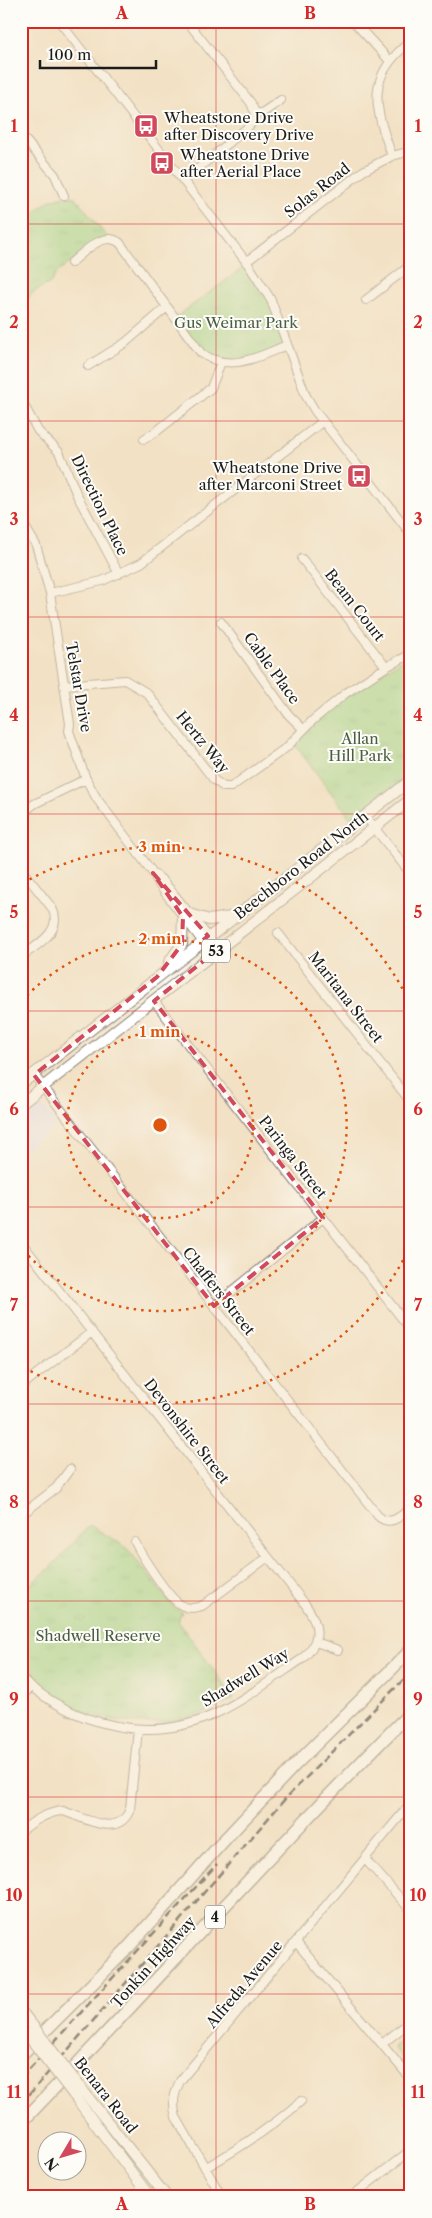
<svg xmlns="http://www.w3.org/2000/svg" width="432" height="2218" font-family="'Libre Caslon Text',serif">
  <defs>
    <pattern id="park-tufts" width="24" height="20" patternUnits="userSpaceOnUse" patternTransform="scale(1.25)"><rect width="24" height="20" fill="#9cda8f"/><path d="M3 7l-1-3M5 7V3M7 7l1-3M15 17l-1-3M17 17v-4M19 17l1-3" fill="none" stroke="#86ba7b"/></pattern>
  </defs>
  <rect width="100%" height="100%" fill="#fdfcf7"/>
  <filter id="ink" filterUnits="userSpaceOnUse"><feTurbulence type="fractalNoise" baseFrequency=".02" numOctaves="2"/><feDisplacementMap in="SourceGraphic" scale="10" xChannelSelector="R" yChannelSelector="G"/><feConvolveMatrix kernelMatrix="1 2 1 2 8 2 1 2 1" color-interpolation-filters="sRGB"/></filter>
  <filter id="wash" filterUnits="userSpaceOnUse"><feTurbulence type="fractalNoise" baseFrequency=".0096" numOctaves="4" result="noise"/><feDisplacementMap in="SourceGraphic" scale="20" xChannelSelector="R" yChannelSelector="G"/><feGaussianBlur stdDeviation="1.12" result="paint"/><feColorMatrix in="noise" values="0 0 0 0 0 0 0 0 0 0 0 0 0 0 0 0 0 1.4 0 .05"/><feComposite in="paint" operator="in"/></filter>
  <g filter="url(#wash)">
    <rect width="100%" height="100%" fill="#f2e1c5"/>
    <!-- built -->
    <path fill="#dcd5f6" d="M 39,1101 L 58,1124 L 21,1153 L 21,1113 Z"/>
    <!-- park -->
    <path fill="url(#park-tufts)" stroke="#5c7b56" d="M 64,196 L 75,197 L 108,238 L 58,271 L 50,283 L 35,291 L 21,304 L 21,223 L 49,201 Z
      M 248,264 L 265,290 L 287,345 L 245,362 L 207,358 L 175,318 Z
      M 411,654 L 411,780 L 355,824 L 292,741 L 323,711 Z
      M 90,1525 L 127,1548 L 172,1605 L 182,1612 L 178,1621 L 234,1698 C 166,1740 78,1728 21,1671 L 21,1603 L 24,1600 L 21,1592 L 49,1569 Z
      M 411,2032 L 411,2068 L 393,2047 Z"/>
  </g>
  <g filter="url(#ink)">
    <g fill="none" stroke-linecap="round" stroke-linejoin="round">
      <defs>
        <path id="minor" d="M 59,21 L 248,264 L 271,300 L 306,396 L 315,411 L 411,534
          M 187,21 L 251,103 L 255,113
          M 353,21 L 389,60
          M 21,135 L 55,175 L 64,196
          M 392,156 C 375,107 364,78 411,41
          M 183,181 L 248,127 L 253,121 L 255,113 L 262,113 L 281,100
          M 246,262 L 363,171 L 392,156 L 411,151
          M 71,263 C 84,252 104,230 120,243 L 201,353 C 230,373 258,357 287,345
          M 366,300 L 411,265
          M 88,366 L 125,343 L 167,307
          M 21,400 L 38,431 L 59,452 L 77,495 L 119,574
          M 144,439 L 157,431 L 211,388 L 221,362
          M 21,520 L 36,545 L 50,593 L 70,724 L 69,731 L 86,779 L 97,799 L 153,873 L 160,886 L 212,954
          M 302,559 L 386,667
          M 50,593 L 102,581 L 141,563 L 322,422
          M 221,622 L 289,715 L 303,729
          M 64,685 L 125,680 L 147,693 L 214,780 L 224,787 L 231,787 L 287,747 L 313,720 L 346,693 L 386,667 L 411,654
          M 21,815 L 34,804 L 86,779
          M 365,816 L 411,874
          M 21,869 L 52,908 C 64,931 37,945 21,957
          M 155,874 L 164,882 L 218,949
          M 278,933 L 411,1102
          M 154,1001 L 411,1330
          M 34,1075 L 378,1516 C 390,1527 401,1516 411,1508
          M 21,1242 L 305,1604 C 320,1625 322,1641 302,1659 C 274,1678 246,1699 215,1714 C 149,1745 73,1725 21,1678
          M 214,1306 L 323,1218
          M 21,1386 L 92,1332
          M 21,1515 L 56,1488 L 70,1469
          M 135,1542 C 141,1555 170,1601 183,1606 C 189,1609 196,1608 202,1606 L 268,1557
          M 316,1642 L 338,1650
          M 21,1698 L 31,1686
          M 21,1831 C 34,1821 47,1812 63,1811 C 85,1818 119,1839 130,1809 L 138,1729
          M 365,1859 L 408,1907
          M 296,1942 L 411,2079
          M 382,2044 L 411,2021
          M 205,2168 C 240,2148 271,2128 301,2101
          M 222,2197 L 176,2117 C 172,2103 174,2094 180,2081 L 411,1803
          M 351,2197 L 411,2150"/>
        <path id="major" d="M 190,914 L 209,920 L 231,917
          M 169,962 L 182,944 L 183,917
          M 21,1084 L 411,780
          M 21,1104 L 411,799
          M 21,2011 L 33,2026
          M 80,2087 L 167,2197
          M 73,2094 L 150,2197"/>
        <path id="highway" d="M 21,2055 L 126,1950 L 227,1837 L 295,1765 L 411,1650
          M 21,2123 C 152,1987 277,1845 411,1712"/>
      </defs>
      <!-- minor casing -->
      <use href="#minor" stroke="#877e70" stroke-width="10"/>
      <!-- major casing -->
      <use href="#major" stroke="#877e70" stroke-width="12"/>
      <!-- highway casing -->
      <use href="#highway" stroke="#877e70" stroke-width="14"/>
      <!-- minor -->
      <use href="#minor" stroke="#fff" stroke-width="8"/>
      <!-- major -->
      <use href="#major" stroke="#fff" stroke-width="10"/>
      <!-- highway -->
      <use href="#highway" stroke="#fff" stroke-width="11"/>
      <!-- rail -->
      <path stroke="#1c1c1c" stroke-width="2.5" stroke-dasharray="8 4" stroke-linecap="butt" d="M 21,2078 L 217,1864
        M 21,2104 L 285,1799 L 411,1672"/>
      <defs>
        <path id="major-bridge" d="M 33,2026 L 80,2087
          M 26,2033 L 73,2094"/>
      </defs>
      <!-- major-bridge casing -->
      <use href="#major-bridge" stroke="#877e70" stroke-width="12" stroke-linecap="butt"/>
      <!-- major-bridge -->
      <use href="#major-bridge" stroke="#fff" stroke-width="10"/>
    </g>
  </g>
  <!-- marked area -->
  <path d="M0 0H432V2218H0ZM 153,873 L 208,936 L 202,941 L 212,954 L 154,1001 L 323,1218 L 214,1306 L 34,1075 L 157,977 L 182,944 L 183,917 Z" fill="#f2e1c5" fill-opacity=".55" fill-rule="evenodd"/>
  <path fill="none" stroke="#d1495b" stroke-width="4" stroke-dasharray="10 6" stroke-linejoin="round" d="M 153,873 L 208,936 L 202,941 L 212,954 L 154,1001 L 323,1218 L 214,1306 L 34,1075 L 157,977 L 182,944 L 183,917 Z"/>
  <!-- grid -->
  <path fill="none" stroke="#d62828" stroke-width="1" stroke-opacity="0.55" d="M 216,21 L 216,2197M 21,224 L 411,224M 21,421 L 411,421M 21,617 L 411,617M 21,814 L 411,814M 21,1011 L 411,1011M 21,1207 L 411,1207M 21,1404 L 411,1404M 21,1601 L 411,1601M 21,1797 L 411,1797M 21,1994 L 411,1994"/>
  <!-- distance rings -->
  <g fill="none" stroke="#de560d" stroke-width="2.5" stroke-dasharray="2.5 5">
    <circle cx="160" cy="1125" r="93"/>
    <path d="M22 1001A186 186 0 1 1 22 1249"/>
    <path d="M410 1247A278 278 0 0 1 23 1367M23 883A278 278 0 0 1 410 1003"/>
  </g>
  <!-- icons -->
  <defs>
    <symbol id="bus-square" viewBox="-11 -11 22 22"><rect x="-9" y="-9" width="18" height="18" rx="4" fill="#d1495b" stroke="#fdfcf7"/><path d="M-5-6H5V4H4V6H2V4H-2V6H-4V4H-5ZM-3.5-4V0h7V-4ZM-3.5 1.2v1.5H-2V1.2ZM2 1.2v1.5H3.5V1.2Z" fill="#fff"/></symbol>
  </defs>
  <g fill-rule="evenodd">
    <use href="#bus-square" x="132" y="112" width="28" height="28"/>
    <use href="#bus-square" x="148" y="149" width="28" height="28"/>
    <use href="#bus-square" x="345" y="462" width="28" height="28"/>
  </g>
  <g text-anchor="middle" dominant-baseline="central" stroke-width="4" stroke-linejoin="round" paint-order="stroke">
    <!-- shield labels -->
    <g fill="#fdfcf7" stroke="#605f5e" stroke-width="1">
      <rect x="202" y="939.5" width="28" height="23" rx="4"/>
      <rect x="205" y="1905.5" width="20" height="23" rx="4"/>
    </g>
    <g font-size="14" font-weight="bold" fill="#1c1c1c">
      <text x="216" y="951">53</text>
      <text x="215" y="1917">4</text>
    </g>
    <!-- poi labels -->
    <g font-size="15" fill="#1c1c1c" stroke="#fdfcf7" text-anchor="start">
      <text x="164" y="117">Wheatstone Drive<tspan x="164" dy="17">after Discovery Drive</tspan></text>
      <text x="180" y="154">Wheatstone Drive<tspan x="180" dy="17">after Aerial Place</tspan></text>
      <text x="342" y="467" text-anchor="end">Wheatstone Drive<tspan x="342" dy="17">after Marconi Street</tspan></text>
    </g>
    <!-- street labels -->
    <g font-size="15" fill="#1c1c1c" stroke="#fdfcf7">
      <text transform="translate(317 190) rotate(-38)">Solas Road</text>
      <text transform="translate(100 505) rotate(64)">Direction Place</text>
      <text transform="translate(355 605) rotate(52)">Beam Court</text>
      <text transform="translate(272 668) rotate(54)">Cable Place</text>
      <text transform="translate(79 687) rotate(80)">Telstar Drive</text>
      <text transform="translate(203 742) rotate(51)">Hertz Way</text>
      <text transform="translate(301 865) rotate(-38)">Beechboro Road North</text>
      <text transform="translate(346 997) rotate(52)">Maritana Street</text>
      <text transform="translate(293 1157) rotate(52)">Paringa Street</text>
      <text transform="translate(219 1291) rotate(52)">Chaffers Street</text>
      <text transform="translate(187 1431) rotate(52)">Devonshire Street</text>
      <text transform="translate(245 1677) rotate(-31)">Shadwell Way</text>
      <text transform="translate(153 1962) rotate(-48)">Tonkin Highway</text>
      <text transform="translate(244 1984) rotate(-50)">Alfreda Avenue</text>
      <text transform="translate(106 2095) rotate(52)">Benara Road</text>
    </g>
    <!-- park labels -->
    <g font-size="15" fill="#495e44" stroke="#fdfcf7">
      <text x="236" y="322">Gus Weimar Park</text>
      <text x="360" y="738">Allan<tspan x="360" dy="17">Hill Park</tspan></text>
      <text x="98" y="1635">Shadwell Reserve</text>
    </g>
  </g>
  <circle cx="160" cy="1125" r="8" fill="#de560d" stroke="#fdfcf7" stroke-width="2.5"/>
  <g font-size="15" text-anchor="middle" font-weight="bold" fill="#de560d" stroke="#fdfcf7" stroke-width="4" stroke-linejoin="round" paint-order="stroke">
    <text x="160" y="852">3 min</text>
    <text x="160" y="944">2 min</text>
    <text x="160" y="1037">1 min</text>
  </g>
  <!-- margin -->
  <rect width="432" height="2218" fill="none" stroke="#fdfcf7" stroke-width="55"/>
  <!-- north arrow -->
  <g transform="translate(62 2156) rotate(232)"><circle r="24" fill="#fdfcf7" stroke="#a3a29f"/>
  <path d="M0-4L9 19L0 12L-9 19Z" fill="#d1495b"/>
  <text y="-8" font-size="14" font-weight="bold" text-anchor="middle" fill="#1c1c1c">N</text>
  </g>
  <!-- scale -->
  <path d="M40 60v8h116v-8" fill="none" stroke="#1c1c1c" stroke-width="2.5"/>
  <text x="48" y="60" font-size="15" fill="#1c1c1c" stroke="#fdfcf7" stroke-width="4" paint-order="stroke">100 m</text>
  <rect x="28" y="28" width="376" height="2162" fill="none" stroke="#d62828" stroke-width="2"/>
  <g font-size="16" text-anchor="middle" font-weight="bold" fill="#d62828">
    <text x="122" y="19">A</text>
    <text x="310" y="19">B</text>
    <text x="14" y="132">1</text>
    <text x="418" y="132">1</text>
    <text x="14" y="328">2</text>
    <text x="418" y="328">2</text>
    <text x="14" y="525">3</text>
    <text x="418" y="525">3</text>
    <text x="14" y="721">4</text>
    <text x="418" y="721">4</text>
    <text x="14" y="918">5</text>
    <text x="418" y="918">5</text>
    <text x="14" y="1115">6</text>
    <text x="418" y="1115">6</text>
    <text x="14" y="1311">7</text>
    <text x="418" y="1311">7</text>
    <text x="14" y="1508">8</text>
    <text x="418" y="1508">8</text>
    <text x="14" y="1705">9</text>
    <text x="418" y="1705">9</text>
    <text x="14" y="1901">10</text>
    <text x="418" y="1901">10</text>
    <text x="14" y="2098">11</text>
    <text x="418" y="2098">11</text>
    <text x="122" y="2210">A</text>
    <text x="310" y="2210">B</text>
  </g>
</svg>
